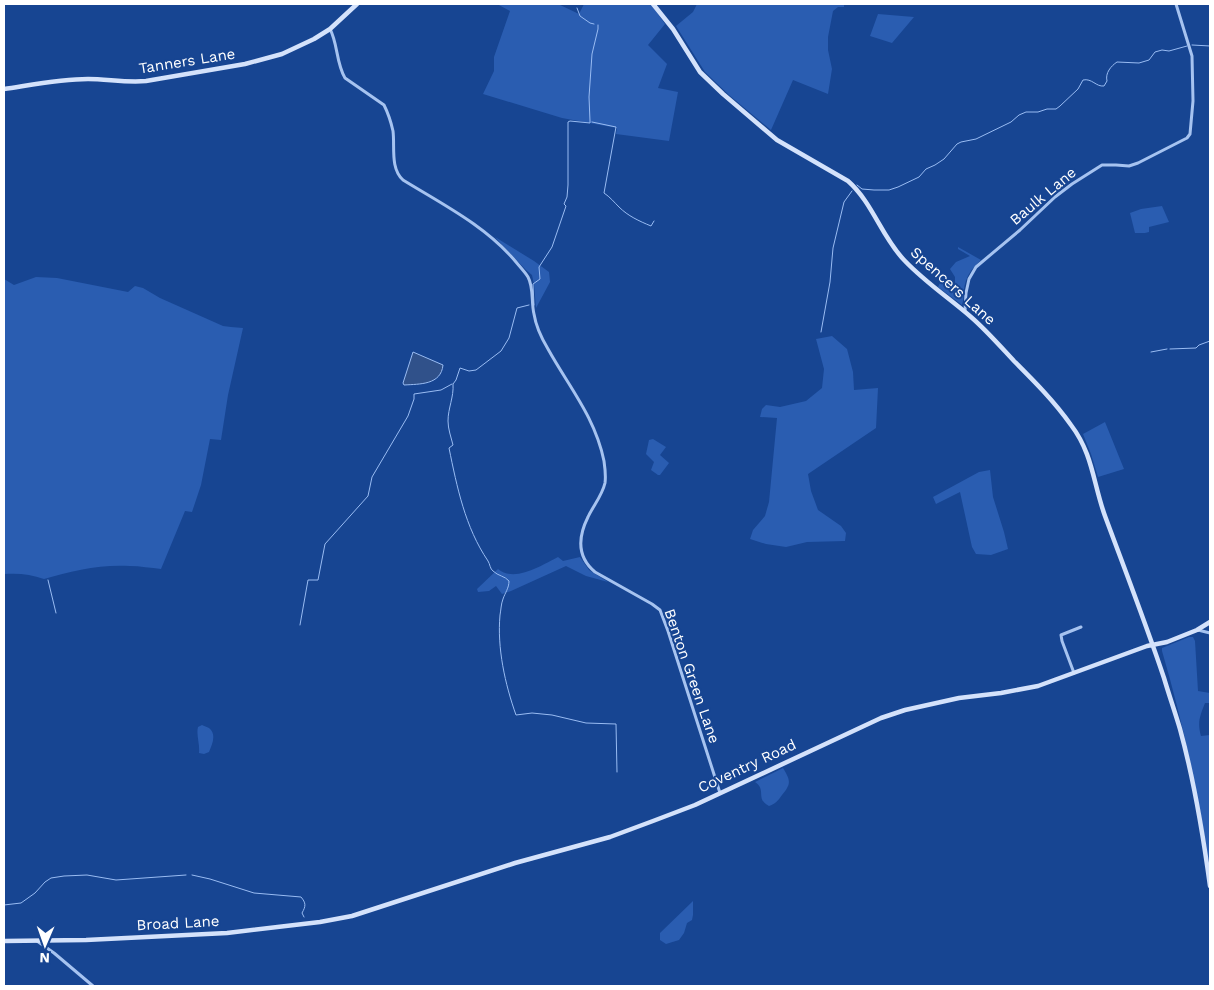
<svg xmlns="http://www.w3.org/2000/svg" width="1214" height="990" font-family="'Work Sans',sans-serif">
  <rect width="100%" height="100%" fill="#174592"/>
  <!-- green -->
  <path fill="#2a5db1" d="M 497,4 L 558,4 L 579,14 L 584,4 L 651,4 L 665,24 L 648,45 L 667,64 L 658,88 L 678,92 L 669,141 L 616,134 L 617,128 L 562,118 L 483,94 L 494,71 L 494,57 L 510,11 Z
    M 697,4 L 844,4 L 844,7 L 838,7 L 833,11 L 828,37 L 828,50 L 832,69 L 828,94 L 793,80 L 771,130 L 729,95 L 705,72 L 676,26 L 693,12 Z
    M 878,14 L 914,17 L 892,43 L 870,36 Z
    M 1162,206 L 1169,222 L 1149,227 L 1149,232 L 1145,233 L 1135,233 L 1130,213 L 1141,209 Z
    M 495,237 L 534,261 L 549,272 L 550,282 L 536,308 L 534,284 L 532,275 L 526,270 Z
    M 958,247 L 981,260 C 971,270 967,274 964,289 C 963,294 964,300 962,305 L 938,287 L 940,283 L 944,283 L 951,287 L 955,286 L 955,277 L 950,269 L 956,262 L 970,256 L 958,249 Z
    M 36,277 L 57,278 L 128,292 L 135,286 L 143,288 L 160,298 L 223,326 L 231,327 L 243,328 L 228,395 L 221,440 L 210,439 L 201,485 L 192,512 L 185,511 L 161,569 C 151,568 140,566 130,566 C 101,564 71,571 44,579 C 31,574 18,573 4,574 L 4,279 L 14,285 Z
    M 832,336 L 847,349 L 853,372 L 854,390 L 878,388 L 876,428 L 808,474 L 811,491 L 818,510 L 841,526 L 846,533 L 845,541 L 807,542 L 786,547 L 766,544 L 750,539 L 753,530 L 765,516 L 769,502 L 777,418 L 760,417 L 762,409 L 766,405 L 780,407 L 806,401 L 822,388 L 824,369 L 816,339 Z
    M 1105,422 L 1124,469 L 1098,477 L 1091,454 L 1083,434 Z
    M 653,439 L 666,447 L 660,455 L 669,463 L 660,475 L 658,475 L 651,470 L 654,462 L 646,454 L 649,440 Z
    M 990,470 L 993,497 L 1004,532 L 1008,549 L 991,555 L 976,554 L 972,547 L 960,492 L 936,504 L 933,497 L 979,472 Z
    M 558,557 L 563,561 L 580,557 L 589,570 L 608,582 L 586,576 L 566,566 L 511,591 L 502,594 L 496,586 L 489,591 L 478,592 L 477,589 L 498,569 C 515,583 542,565 558,557 Z
    M 1189,637 L 1193,637 L 1195,641 L 1198,691 L 1210,693 L 1210,703 L 1205,703 C 1200,716 1197,722 1201,736 L 1210,735 L 1210,870 C 1199,796 1183,723 1162,651 L 1162,648 Z
    M 202,725 C 204,726 207,727 209,728 C 217,734 212,745 209,752 L 204,754 L 199,753 C 200,744 196,735 198,727 Z
    M 783,768 C 791,781 791,784 782,795 C 778,801 775,804 769,806 C 755,799 767,790 755,782 Z
    M 693,901 L 693,915 L 692,920 L 687,923 L 684,933 L 679,940 L 666,944 L 660,940 L 660,933 Z"/>
  <!-- water -->
  <path fill="#30518a" stroke="#99bcf3" d="M 413,352 L 443,365 C 441,385 420,384 404,385 L 403,383 Z"/>
  <g fill="none" stroke-linecap="round" stroke-linejoin="round">
    <!-- stream -->
    <path stroke="#99bcf3" stroke-width="1" d="M 577,8 L 580,16 L 590,23 L 594,24
      M 1192,45 L 1210,46
      M 592,122 L 616,127 L 604,193 C 610,197 614,202 619,207 C 628,216 639,221 651,226 L 654,221
      M 857,185 L 862,189 L 874,190 L 889,190 L 898,187 L 919,177 L 926,169 L 935,165 L 944,159 L 957,144 L 961,142 L 976,139 L 1011,122 L 1019,115 L 1026,112 L 1038,112 L 1047,109 L 1056,109 L 1060,106 L 1078,89 L 1083,80 C 1092,78 1096,87 1104,86 L 1107,81 C 1105,73 1111,66 1117,62 L 1139,63 L 1149,60 L 1155,52 L 1162,50 L 1169,51 L 1187,46
      M 529,305 L 517,308 L 509,338 L 501,351 L 476,370 L 469,371 L 460,368 L 456,380 L 453,384 C 454,397 448,408 448,421 C 448,429 451,437 453,445 L 449,448 C 457,487 465,527 488,561 C 490,564 490,569 493,571 C 498,576 505,576 509,581 C 509,588 505,593 503,599 C 501,604 501,610 500,615 C 497,648 505,684 516,715 L 532,713 L 552,715 L 586,723 L 616,724 L 617,772
      M 534,305 L 533,284 L 540,279 L 539,267 L 552,247 L 566,206 L 564,204 L 567,197 L 568,185 L 568,122 L 570,121 L 590,123 L 590,121 L 589,97 L 592,54 L 598,29 L 598,25
      M 821,332 L 830,282 L 833,248 L 844,202 L 852,191
      M 1170,349 L 1196,348 L 1199,345 L 1210,341
      M 1151,352 L 1167,349
      M 48,580 L 56,613
      M 300,625 L 308,580 L 318,580 L 325,544 L 368,496 L 372,477 L 408,416 L 414,399 L 414,394 L 441,390 L 452,384
      M 192,875 L 210,879 L 254,893 L 301,897 C 306,903 306,906 302,913 L 304,917
      M 4,905 L 21,903 L 35,893 L 45,882 L 51,878 L 64,876 L 87,875 L 116,880 L 186,875"/>
    <!-- street -->
    <path stroke="#a6c3f0" stroke-width="3" d="M 330,29 C 338,44 336,63 345,78 L 384,105 C 388,113 391,122 393,131 C 395,147 390,168 403,180 C 442,204 486,226 516,262 C 520,267 525,272 528,277 C 534,288 531,302 534,314 C 536,327 542,339 548,349 C 569,387 595,417 604,461 C 605,468 606,476 605,483 C 602,496 593,506 588,517 C 578,537 577,557 595,572 L 652,604 L 660,610 L 668,631 L 720,793
      M 965,311 L 966,293 L 969,279 L 976,267 L 1020,230 L 1055,197 L 1072,184 L 1102,165 L 1116,165 L 1129,166 L 1138,163 L 1187,138 L 1190,134 L 1193,101 L 1192,56 L 1176,4
      M 1198,630 L 1210,633
      M 1074,673 L 1062,641 L 1061,635 L 1081,627
      M 37,941 L 54,953 L 93,986"/>
    <!-- secondary -->
    <path stroke="#d4e2fb" stroke-width="4.5" d="M 653,4 L 673,29 L 700,72 L 723,94 L 777,140 L 848,181 C 873,203 882,238 905,261 C 925,282 949,298 971,317 C 986,330 1000,346 1014,361 C 1034,381 1054,401 1071,425 C 1093,454 1093,483 1105,516 C 1125,570 1146,624 1164,678 C 1169,695 1175,712 1180,729 C 1194,780 1203,834 1210,886
      M 4,89 C 31,85 61,79 88,79 C 107,79 127,83 146,81 L 245,64 L 282,54 L 314,39 L 330,29 L 357,4
      M 4,941 L 86,940 L 227,933 L 320,922 L 352,916 L 515,863 L 610,837 L 653,821 L 695,805 L 881,718 L 905,710 L 959,698 L 1001,693 L 1038,686 L 1147,646 L 1167,642 L 1197,630 L 1210,622"/>
  </g>
  <g text-anchor="middle" dominant-baseline="central" stroke-width="4" stroke-linejoin="round" paint-order="stroke">
    <!-- street labels -->
    <g font-size="15" fill="#fff" stroke="#174592">
      <text transform="translate(187 61) rotate(-9)">Tanners Lane</text>
      <text transform="translate(1043 196) rotate(-40)">Baulk Lane</text>
      <text transform="translate(953 286) rotate(42)">Spencers Lane</text>
      <text transform="translate(692 676) rotate(71)">Benton Green Lane</text>
      <text transform="translate(747 766) rotate(-25)">Coventry Road</text>
      <text transform="translate(178 923) rotate(-3)">Broad Lane</text>
    </g>
  </g>
  <!-- border -->
  <rect width="1214" height="990" fill="none" stroke="#ffffff" stroke-width="10"/>
  <!-- north arrow -->
  <g transform="translate(45 945) rotate(182)" stroke="#174592" stroke-width="4" paint-order="stroke">
  <path d="M0-4L9 19L0 12L-9 19Z" fill="#ffffff"/>
  <text y="-8" font-size="14" font-weight="bold" text-anchor="middle" fill="#ffffff">N</text>
  </g>
</svg>
